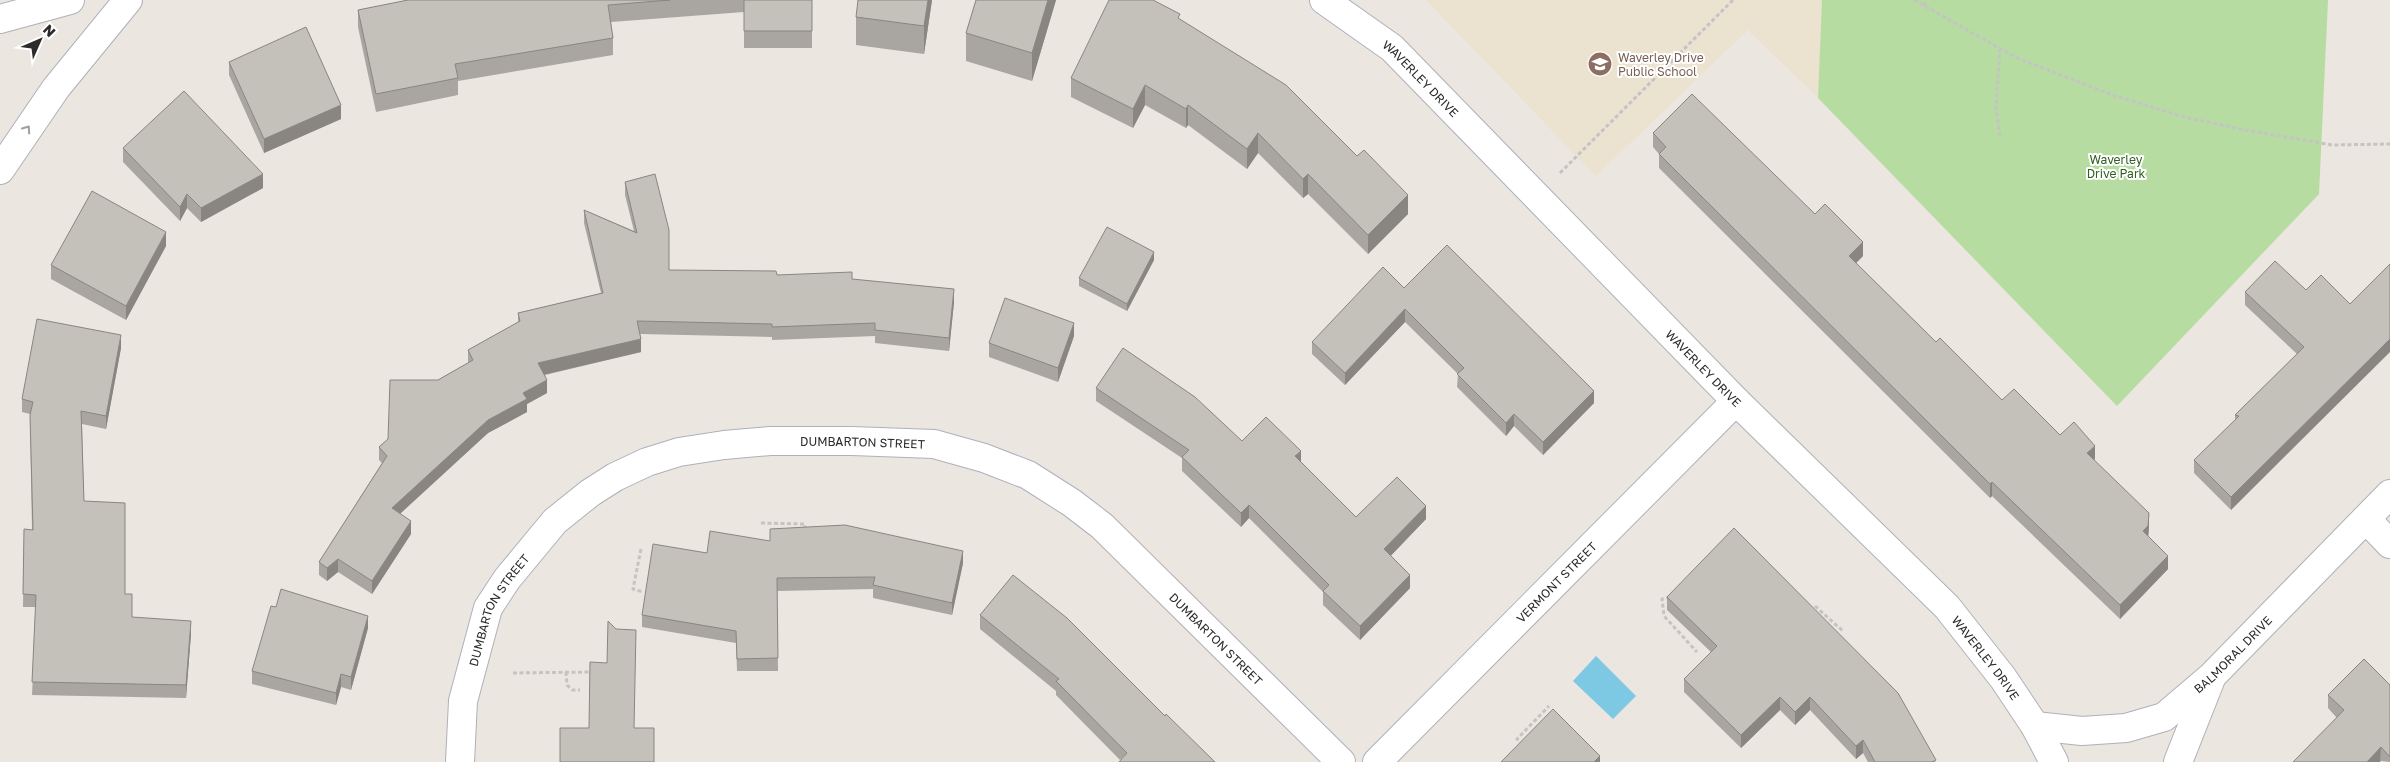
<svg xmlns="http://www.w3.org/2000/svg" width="2390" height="762" font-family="'Golos Text',sans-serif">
  <rect width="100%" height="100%" fill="#ebe6df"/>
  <!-- education -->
  <path fill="#ebe2d0" d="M 1426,0 L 1822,0 L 1818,98 L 1748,30 L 1596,176 Z"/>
  <!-- green -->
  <path fill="#b6dca1" d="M 1822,0 L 2328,0 L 2319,194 L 2117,406 L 1818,98 Z"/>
  <!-- water -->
  <path fill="#7dc8e2" d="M 1596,656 L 1636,696 L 1613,719 L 1573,681 Z"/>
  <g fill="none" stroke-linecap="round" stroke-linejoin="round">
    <defs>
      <g id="minor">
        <path id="s1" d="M 1324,0 L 1392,48 L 1736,401 L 1947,607 L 2003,678 L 2035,726 L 2054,762"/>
        <path d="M 0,19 L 70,0"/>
        <path d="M 0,170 L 56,88 L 128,0"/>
        <path d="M 2366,519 L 2390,544"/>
        <path id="s2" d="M 2035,726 L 2082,731 L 2126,728 L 2164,717 L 2211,677 L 2390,494"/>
        <path id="s3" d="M 460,762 L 463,701 L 488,608 L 507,579 L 555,521 L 590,493 L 615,477 L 647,462 L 679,452 L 724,445 L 770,441 L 852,441 L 934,444 L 984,458 L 1028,475 L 1072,503 L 1102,526 L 1341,762"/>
        <path id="s4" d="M 1377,762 L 1736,401"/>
        <path d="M 2178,762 L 2210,681"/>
      </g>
    </defs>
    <!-- minor casing -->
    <use href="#minor" stroke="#afb1ba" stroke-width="30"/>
    <!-- path -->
    <path stroke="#c4c4c4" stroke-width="3" stroke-dasharray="4 2.5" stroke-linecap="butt" d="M 1914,0 L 2017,58 L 2112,95 L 2188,118 L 2246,130 L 2332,145 L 2390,144
      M 1925,6 L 1925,0
      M 2000,48 L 1996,106 L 2000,137
      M 1560,173 L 1733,0
      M 761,523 L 805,524 L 805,531
      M 641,549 L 633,589 L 643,592
      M 1670,597 L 1662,599 L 1664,616 L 1697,652
      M 1815,606 L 1844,632
      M 566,672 L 567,685 L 572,690 L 580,690
      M 513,673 L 592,672
      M 1523,745 L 1517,739 L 1549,706"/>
    <!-- minor -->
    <use href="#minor" stroke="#fff" stroke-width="28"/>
  </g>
  <!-- wall -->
  <path fill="#a9a5a0" d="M 408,0 L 812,0 L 812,48 L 744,48 L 744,12 L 611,22 L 613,38 L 613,55 L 458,81 L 458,95 L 376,112 L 358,27 L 358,10 Z
    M 932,0 L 924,54 L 856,45 L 856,17 Z
    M 976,0 L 1056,0 L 1032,81 L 966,61 L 966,33 Z
    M 1180,20 L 1408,214 L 1368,254 L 1308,194 L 1303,198 L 1258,153 L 1247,169 L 1188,125 L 1186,128 L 1145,105 L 1133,128 L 1071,97 L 1071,78 Z
    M 229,62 L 341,119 L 264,153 L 229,75 Z
    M 1653,133 L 1815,214 L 1863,256 L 1856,263 L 1936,342 L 2002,400 L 2060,435 L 2095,459 L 2094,460 L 2149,527 L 2148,536 L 2168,569 L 2120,619 L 1992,496 L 1990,498 L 1659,168 L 1659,154 L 1653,147 Z
    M 123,148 L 263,188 L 201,222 L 187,208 L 180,221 L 123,162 Z
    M 625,182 L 669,270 L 852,279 L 954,302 L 949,351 L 875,343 L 875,336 L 772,340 L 772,337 L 640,334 L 641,352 L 545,375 L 547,393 L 527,404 L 527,412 L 488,433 L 400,514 L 411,534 L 372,594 L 338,572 L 327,581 L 319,575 L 319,562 L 382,463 L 379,460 L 379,447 L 388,439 L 438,380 L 468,363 L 468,350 L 518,323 L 518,313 L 601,293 L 584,223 L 584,210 L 634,231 L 625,195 Z
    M 166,246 L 126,320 L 51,279 L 51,265 Z
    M 1154,260 L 1127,311 L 1079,286 L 1079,278 Z
    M 1404,288 L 1594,403 L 1543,455 L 1514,426 L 1506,436 L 1457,387 L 1458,374 L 1405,322 L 1345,385 L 1312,354 L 1312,342 Z
    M 2306,290 L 2350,304 L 2231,510 L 2194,473 L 2194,460 L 2235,420 L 2235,415 L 2297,354 L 2245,305 L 2245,292 Z
    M 1074,336 L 1058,382 L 989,357 L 989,343 Z
    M 121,348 L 106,429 L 82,424 L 84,501 L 125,594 L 132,617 L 191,634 L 186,698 L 32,695 L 36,607 L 23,607 L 24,529 L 32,530 L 30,414 L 22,412 L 22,399 Z
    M 1096,388 L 1242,441 L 1301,462 L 1356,517 L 1426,519 L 1390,556 L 1410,588 L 1360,640 L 1323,605 L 1323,592 L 1249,518 L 1241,527 L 1182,471 L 1182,458 L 1096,401 Z
    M 770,541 L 963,563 L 952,615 L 873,598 L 873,589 L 777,591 L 778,671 L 737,671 L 736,643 L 642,627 L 642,615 L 707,553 Z
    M 1667,597 L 1936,762 L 1868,762 L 1863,753 L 1856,759 L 1810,710 L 1795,725 L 1780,710 L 1741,748 L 1684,692 L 1684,679 L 1711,652 L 1667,610 Z
    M 980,615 L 1165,716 L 1120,760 L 1056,695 L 1056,691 L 980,629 Z
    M 368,628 L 351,690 L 341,687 L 336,705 L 252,684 L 252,671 Z
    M 2390,685 L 2390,762 L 2381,761 L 2380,762 L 2293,762 L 2337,718 L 2328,708 L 2328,695 Z"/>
  <!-- shaded-wall -->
  <path fill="#898682" d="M 928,0 L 932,0 L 924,54 L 924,26 Z
    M 1048,0 L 1056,0 L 1032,81 L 1032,53 Z
    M 1145,85 L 1145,105 L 1133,128 L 1133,109 Z
    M 341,105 L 341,119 L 264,153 L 264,139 Z
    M 1188,105 L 1188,125 L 1186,128 L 1186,109 Z
    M 1258,133 L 1258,153 L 1247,169 L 1247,149 Z
    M 263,174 L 263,188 L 201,222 L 201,208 Z
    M 1308,174 L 1308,194 L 1303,198 L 1303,179 Z
    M 187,194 L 187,208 L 180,221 L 180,207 Z
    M 1408,195 L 1408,214 L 1368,254 L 1368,235 Z
    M 166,232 L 166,246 L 126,320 L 126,306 Z
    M 1863,242 L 1863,256 L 1849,270 L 1849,256 Z
    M 1154,252 L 1154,260 L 1127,311 L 1127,304 Z
    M 954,289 L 954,302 L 949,351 L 949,338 Z
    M 1405,309 L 1405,322 L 1345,385 L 1345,373 Z
    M 1074,323 L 1074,336 L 1058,382 L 1058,368 Z
    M 121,335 L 121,348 L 106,429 L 106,416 Z
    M 641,339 L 641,352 L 538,376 L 538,363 Z
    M 2390,339 L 2390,352 L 2231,510 L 2231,497 Z
    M 547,380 L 547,393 L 527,404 L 527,412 L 488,433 L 392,521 L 392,508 L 488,420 L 523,393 Z
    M 1594,391 L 1594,403 L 1543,455 L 1543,442 Z
    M 1514,414 L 1514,426 L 1506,436 L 1506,423 Z
    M 2095,446 L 2095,459 L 2087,467 L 2087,453 Z
    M 1301,451 L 1301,464 L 1295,456 Z
    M 1992,482 L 1992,496 L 1990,498 L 1990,484 Z
    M 1249,505 L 1249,518 L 1241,527 L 1241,513 Z
    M 1426,506 L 1426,519 L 1384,563 L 1384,549 Z
    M 2149,513 L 2149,527 L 2148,540 L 2143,531 Z
    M 411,521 L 411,534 L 372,594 L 372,581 Z
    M 963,551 L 963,563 L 952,615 L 952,603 Z
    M 2168,556 L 2168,569 L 2120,619 L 2120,605 Z
    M 338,559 L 338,572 L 327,581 L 327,568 Z
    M 1410,575 L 1410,588 L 1360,640 L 1360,626 Z
    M 368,616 L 368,628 L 351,690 L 351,677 Z
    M 191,621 L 191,634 L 186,698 L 186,685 Z
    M 341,674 L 341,687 L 336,705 L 336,693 Z
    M 1780,697 L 1780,710 L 1741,748 L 1741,735 Z
    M 1810,697 L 1810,710 L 1795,725 L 1795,712 Z
    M 1863,740 L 1863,753 L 1856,759 L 1856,746 Z
    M 2381,747 L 2380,762 L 2367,762 Z
    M 1600,756 L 1600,762 L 1594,762 Z"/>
  <!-- building -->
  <path fill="#c4c0ba" stroke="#898682" d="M 408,0 L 670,0 L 608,5 L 613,38 L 455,64 L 458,78 L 376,94 L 358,10 Z
    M 744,0 L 812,0 L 812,31 L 744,31 Z
    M 858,0 L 928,0 L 924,26 L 856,17 Z
    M 976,0 L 1048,0 L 1032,53 L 966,33 Z
    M 1109,0 L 1153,0 L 1180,14 L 1178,18 L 1286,85 L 1357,156 L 1364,150 L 1408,195 L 1368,235 L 1308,174 L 1303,179 L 1258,133 L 1247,149 L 1188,105 L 1186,109 L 1145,85 L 1133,109 L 1071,78 Z
    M 306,27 L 341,105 L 264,139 L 229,62 Z
    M 184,91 L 263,174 L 201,208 L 187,194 L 180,207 L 123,148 Z
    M 1692,94 L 1815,214 L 1825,204 L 1863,242 L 1849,256 L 1936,342 L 1940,338 L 2002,400 L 2014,389 L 2060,435 L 2074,422 L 2095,446 L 2087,453 L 2149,513 L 2148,526 L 2143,531 L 2168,556 L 2120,605 L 1992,482 L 1990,484 L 1659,154 L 1666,147 L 1653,133 Z
    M 655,174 L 669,230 L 669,270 L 776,271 L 777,275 L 852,272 L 852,279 L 954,289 L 949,338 L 875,330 L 875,323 L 772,327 L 772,324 L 637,321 L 641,339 L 538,363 L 547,380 L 523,393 L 527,399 L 488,420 L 392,508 L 411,521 L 372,581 L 338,559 L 327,568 L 319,562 L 387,456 L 379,447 L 388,439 L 390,380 L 438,380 L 473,360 L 468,350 L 520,321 L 518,313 L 603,293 L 584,210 L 637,233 L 625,182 Z
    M 92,191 L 166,232 L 126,306 L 51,265 Z
    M 1107,227 L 1154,252 L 1127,304 L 1079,278 Z
    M 1447,245 L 1594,391 L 1543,442 L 1514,414 L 1506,423 L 1457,374 L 1464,368 L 1405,309 L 1345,373 L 1312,342 L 1383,267 L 1404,288 Z
    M 2275,261 L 2306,290 L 2321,275 L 2350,304 L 2390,264 L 2390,339 L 2231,497 L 2194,460 L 2239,416 L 2235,415 L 2304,347 L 2245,292 Z
    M 1005,298 L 1074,323 L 1058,368 L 989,343 Z
    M 37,319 L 121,335 L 106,416 L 81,411 L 84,501 L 125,503 L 125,594 L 132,594 L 132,617 L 191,621 L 186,685 L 32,682 L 36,595 L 23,594 L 24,529 L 33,530 L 30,415 L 33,402 L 22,399 Z
    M 1123,348 L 1195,397 L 1242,441 L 1266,417 L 1301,451 L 1295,456 L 1356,517 L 1397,477 L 1426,506 L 1384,549 L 1410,575 L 1360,626 L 1323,591 L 1329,585 L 1249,505 L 1241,513 L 1182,457 L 1189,450 L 1096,388 Z
    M 845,525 L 963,551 L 952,603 L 873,585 L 875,577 L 777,578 L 778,658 L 737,659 L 736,631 L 642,615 L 653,544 L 707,553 L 710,531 L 770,541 L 770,529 Z
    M 1734,528 L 1898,693 L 1936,760 L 1932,762 L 1875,762 L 1863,740 L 1856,746 L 1810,697 L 1795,712 L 1780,697 L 1741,735 L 1684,679 L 1717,646 L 1667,597 Z
    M 1013,575 L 1067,618 L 1165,716 L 1166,714 L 1215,762 L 1119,762 L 1127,753 L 1056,681 L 1059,679 L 980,615 Z
    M 281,589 L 368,616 L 351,677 L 341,674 L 336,693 L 252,671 L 271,606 L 276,607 Z
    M 608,621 L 616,629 L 636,630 L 634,728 L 654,728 L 654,762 L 560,762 L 560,728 L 589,728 L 590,662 L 607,663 Z
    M 2364,659 L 2390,685 L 2390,757 L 2381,747 L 2367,762 L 2293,762 L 2344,710 L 2328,695 Z
    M 1553,709 L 1600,756 L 1594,762 L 1501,762 Z"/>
  <!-- one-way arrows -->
  <defs><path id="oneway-chevron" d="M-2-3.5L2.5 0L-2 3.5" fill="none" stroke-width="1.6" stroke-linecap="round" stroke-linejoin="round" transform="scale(1.25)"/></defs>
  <use stroke="#a0a0a0" href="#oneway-chevron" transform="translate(27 129) rotate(-55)"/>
  <!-- icons -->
  <defs>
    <symbol id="school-disc" viewBox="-11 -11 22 22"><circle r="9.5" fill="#8d6e63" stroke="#fff"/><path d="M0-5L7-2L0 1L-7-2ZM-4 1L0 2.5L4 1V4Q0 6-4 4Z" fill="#fff"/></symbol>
  </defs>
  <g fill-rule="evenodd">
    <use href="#school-disc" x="1586" y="50" width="28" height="28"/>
  </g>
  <g text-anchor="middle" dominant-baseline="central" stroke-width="4" stroke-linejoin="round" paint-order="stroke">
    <!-- education labels -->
    <g font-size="12" fill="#785e54" stroke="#fff" text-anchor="start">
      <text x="1618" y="57">Waverley Drive<tspan x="1618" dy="14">Public School</tspan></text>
    </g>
    <!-- street labels -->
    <g font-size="12" fill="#2b2b2b" stroke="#fff">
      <text stroke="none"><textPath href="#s1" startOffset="125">WAVERLEY DRIVE</textPath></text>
      <text stroke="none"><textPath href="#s1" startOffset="530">WAVERLEY DRIVE</textPath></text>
      <text stroke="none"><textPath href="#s3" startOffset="595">DUMBARTON STREET</textPath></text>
      <text stroke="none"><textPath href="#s4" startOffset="254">VERMONT STREET</textPath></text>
      <text stroke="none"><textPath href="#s3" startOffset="160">DUMBARTON STREET</textPath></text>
      <text stroke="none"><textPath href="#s3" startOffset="1016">DUMBARTON STREET</textPath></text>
      <text stroke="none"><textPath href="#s2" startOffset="224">BALMORAL DRIVE</textPath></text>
      <text stroke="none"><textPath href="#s1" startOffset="935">WAVERLEY DRIVE</textPath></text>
    </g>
    <!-- park labels -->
    <g font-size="12" fill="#306122" stroke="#fff">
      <text x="2116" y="159">Waverley<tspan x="2116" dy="14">Drive Park</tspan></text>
    </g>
  </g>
  <!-- north arrow -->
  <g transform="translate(40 40) rotate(45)" stroke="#ffffff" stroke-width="4" paint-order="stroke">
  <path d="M0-4L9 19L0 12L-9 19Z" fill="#2b2b2b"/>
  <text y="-8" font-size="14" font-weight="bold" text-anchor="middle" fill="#2b2b2b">N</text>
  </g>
</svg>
